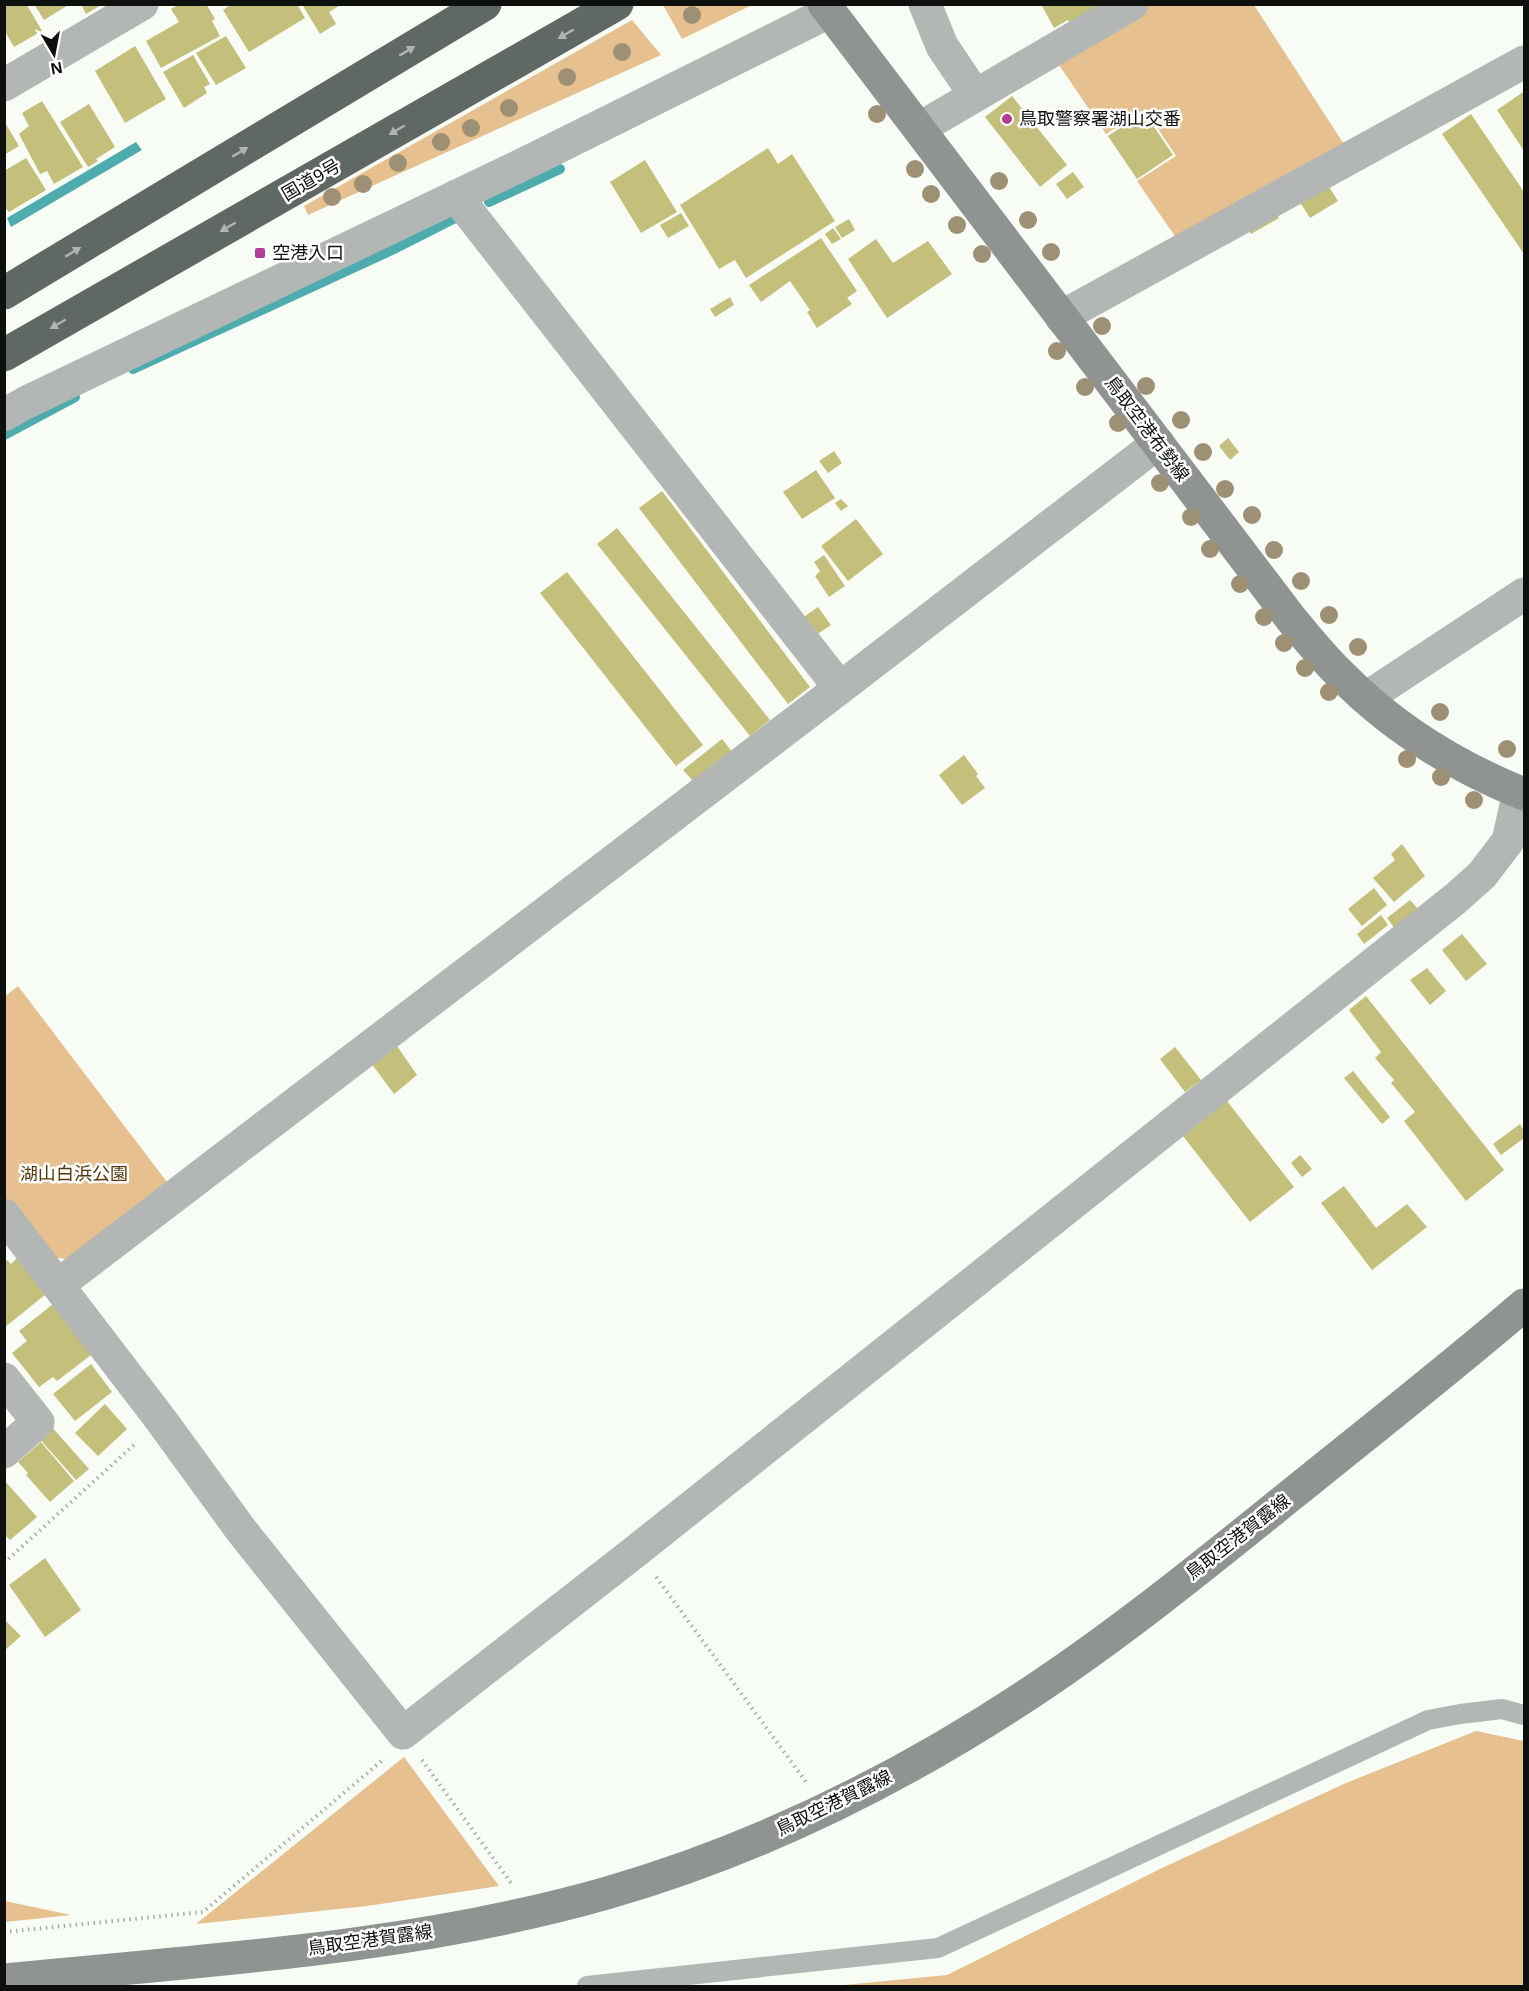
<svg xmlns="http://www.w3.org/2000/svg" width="1529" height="1991" font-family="Helvetica,'Noto Sans JP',sans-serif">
  <rect width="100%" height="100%" fill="#f7fcf5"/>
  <!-- green -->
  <path fill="#e6c08f" d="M 665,4 L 752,4 L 752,5 L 682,39 L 663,5 Z
    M 1148,5 L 1254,5 L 1349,152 L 1181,245 L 1137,181 L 1176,156 L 1145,109 L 1106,134 L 1055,59 Z
    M 632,20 L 661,55 L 308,215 L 304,206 Z
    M 18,986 L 170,1186 L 66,1259 L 51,1257 L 5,1206 L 4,997 Z
    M 1476,1731 L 1524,1741 L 1524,1986 L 834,1986 L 947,1975 L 1162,1868 L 1346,1783 Z
    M 404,1757 L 499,1886 L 367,1906 L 196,1924 Z
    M 5,1901 L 71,1915 L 5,1922 Z"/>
  <!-- water -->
  <path fill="#4facae" d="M 136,142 L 142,150 L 11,227 L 7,218 Z"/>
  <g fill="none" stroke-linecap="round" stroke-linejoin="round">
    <!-- stream -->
    <path stroke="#4facae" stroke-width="10" d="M 489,202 L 560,169
      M 133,369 L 392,250 L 455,218
      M 4,435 L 75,397"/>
  </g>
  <!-- building -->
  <path fill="#c5bf7c" d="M 34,4 L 70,4 L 44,20 Z
    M 81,4 L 103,4 L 86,14 Z
    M 202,4 L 206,4 L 215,19 L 212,21 L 220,36 L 161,68 L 146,41 L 179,22 L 171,9 L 178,5 Z
    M 232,4 L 297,4 L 305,18 L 249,52 L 223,10 Z
    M 304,4 L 342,4 L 329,12 L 336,24 L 320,34 L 303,6 Z
    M 1041,4 L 1097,4 L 1099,8 L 1071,25 L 1068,20 L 1054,28 Z
    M 4,5 L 27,5 L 42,31 L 14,47 L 4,30 Z
    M 226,36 L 246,68 L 216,85 L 196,53 Z
    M 135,46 L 166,99 L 125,123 L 95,71 Z
    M 193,55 L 210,84 L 204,87 L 207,93 L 184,108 L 163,72 Z
    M 1523,92 L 1524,95 L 1524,151 L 1497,110 Z
    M 1012,96 L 1067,165 L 1040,187 L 985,117 Z
    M 42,101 L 83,167 L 54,184 L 47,171 L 40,174 L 19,134 L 29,126 L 22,113 Z
    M 89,104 L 115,147 L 96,159 L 98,161 L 88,167 L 60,122 Z
    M 1144,112 L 1173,155 L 1137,179 L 1108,136 Z
    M 1471,114 L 1524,192 L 1524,254 L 1442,134 Z
    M 4,121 L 19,146 L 4,155 Z
    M 768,148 L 778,164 L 792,154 L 835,221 L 746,278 L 735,260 L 719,269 L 680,205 Z
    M 26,158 L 46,190 L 9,212 L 4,207 L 4,171 Z
    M 645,160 L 677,212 L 641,233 L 610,182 Z
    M 1073,172 L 1084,187 L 1067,199 L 1056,184 Z
    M 1326,182 L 1338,201 L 1310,218 L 1298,199 Z
    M 1275,212 L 1279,218 L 1251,234 L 1247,227 Z
    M 681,213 L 689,226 L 668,238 L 660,225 Z
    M 849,219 L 855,230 L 842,238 L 835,227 Z
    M 833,228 L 841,239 L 832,244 L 825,234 Z
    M 821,238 L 857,291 L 847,298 L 852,304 L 817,328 L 807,312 L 810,310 L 790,281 L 761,302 L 749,285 Z
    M 876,239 L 893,263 L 928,241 L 952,274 L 887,318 L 848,259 Z
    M 730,297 L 734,305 L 715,317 L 710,309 Z
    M 1228,438 L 1239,452 L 1230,460 L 1219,446 Z
    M 834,451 L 842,463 L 828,473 L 819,461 Z
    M 816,470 L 835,498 L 802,519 L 783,492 Z
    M 662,491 L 810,687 L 788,704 L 639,508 Z
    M 841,499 L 848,506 L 841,511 L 835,503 Z
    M 856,519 L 883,554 L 848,581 L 821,546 Z
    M 617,528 L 770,720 L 750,736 L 597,544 Z
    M 824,555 L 845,586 L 829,597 L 815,576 L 820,571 L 814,562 Z
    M 567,572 L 703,745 L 676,766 L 540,593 Z
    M 818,607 L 831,625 L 810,639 L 798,621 Z
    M 722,739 L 734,754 L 693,781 L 683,770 Z
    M 964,755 L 978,774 L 976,776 L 985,788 L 962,805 L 939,775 Z
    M 1402,844 L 1425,876 L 1394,902 L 1373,878 L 1395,860 L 1391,854 Z
    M 1374,888 L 1387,905 L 1362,926 L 1348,909 Z
    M 1410,900 L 1419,910 L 1395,929 L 1387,918 Z
    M 1381,915 L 1388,925 L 1364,944 L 1357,934 Z
    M 1462,934 L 1487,964 L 1466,981 L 1442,950 Z
    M 1427,968 L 1446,991 L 1430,1005 L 1410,980 Z
    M 1366,996 L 1504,1170 L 1466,1201 L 1404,1121 L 1415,1112 L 1391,1083 L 1394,1080 L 1375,1058 L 1381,1052 L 1349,1010 Z
    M 395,1043 L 417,1075 L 394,1094 L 371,1063 Z
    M 1175,1047 L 1201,1080 L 1185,1092 L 1160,1059 Z
    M 1353,1071 L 1390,1117 L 1382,1124 L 1344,1078 Z
    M 1227,1101 L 1294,1187 L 1250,1222 L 1183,1136 Z
    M 1520,1124 L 1524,1131 L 1524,1138 L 1501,1155 L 1493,1144 Z
    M 1300,1155 L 1312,1169 L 1302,1177 L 1291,1163 Z
    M 1344,1186 L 1376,1228 L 1407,1204 L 1427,1227 L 1372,1270 L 1321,1203 Z
    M 18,1257 L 46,1294 L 4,1328 L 4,1262 L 7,1260 L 11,1264 Z
    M 57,1301 L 91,1355 L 57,1381 L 53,1377 L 39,1387 L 12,1353 L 27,1341 L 19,1331 Z
    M 91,1364 L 112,1392 L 75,1421 L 53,1394 Z
    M 105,1404 L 127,1429 L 98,1456 L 75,1433 Z
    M 51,1426 L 89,1469 L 76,1480 L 38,1437 Z
    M 41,1442 L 74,1481 L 50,1502 L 26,1475 L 28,1473 L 18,1462 Z
    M 4,1480 L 37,1517 L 10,1540 L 4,1534 Z
    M 45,1558 L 81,1610 L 45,1637 L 9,1585 Z
    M 4,1619 L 21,1636 L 4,1651 Z"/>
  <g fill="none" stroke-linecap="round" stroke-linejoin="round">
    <!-- path -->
    <path stroke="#a8aca6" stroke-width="4" stroke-dasharray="1.5 4.5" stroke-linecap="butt" d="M 4,1563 L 136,1443
      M 656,1577 L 806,1782
      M 422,1760 L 511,1883
      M 4,1932 L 203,1912 L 384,1759"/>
    <!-- lane -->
    <path stroke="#b2b6b4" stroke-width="20" d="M 587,1986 L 938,1948 L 1428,1720 L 1460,1714 L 1502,1709 L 1524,1715"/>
    <!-- street -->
    <path stroke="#b2b6b4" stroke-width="33" d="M 925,4 L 942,46 L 975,95
      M 4,85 L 142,4
      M 920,128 L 1132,4
      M 456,196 L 840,688
      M 1061,317 L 1524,62
      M 4,415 L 25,403 L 536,158 L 829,12
      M 1366,698 L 1524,594
      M 4,1215 L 161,1420 L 241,1530 L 403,1733 L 636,1551 L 1455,899 L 1482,875 L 1508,841 L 1519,792
      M 58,1285 L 840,688 L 1158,443
      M 4,1379 L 38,1422 L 4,1452"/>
    <!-- secondary -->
    <path stroke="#8f9492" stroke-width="33" d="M 824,4 L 1292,620 C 1308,639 1323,658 1341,675 C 1392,727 1457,767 1524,794
      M 4,1980 C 206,1960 411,1949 607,1893 C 760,1849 906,1776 1039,1687 C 1127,1628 1209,1561 1291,1495 C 1369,1432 1448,1370 1524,1305"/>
    <!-- highway -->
    <path stroke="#606864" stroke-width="33" d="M 4,293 L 485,4
      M 4,355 L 617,4"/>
  </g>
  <!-- trees -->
  <g fill="#9d9074">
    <circle cx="692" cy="15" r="9"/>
    <circle cx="622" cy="52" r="9"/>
    <circle cx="567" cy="77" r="9"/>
    <circle cx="509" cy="108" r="9"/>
    <circle cx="877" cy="114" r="9"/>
    <circle cx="471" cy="128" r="9"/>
    <circle cx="441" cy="142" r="9"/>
    <circle cx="398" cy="163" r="9"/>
    <circle cx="915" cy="169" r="9"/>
    <circle cx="999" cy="181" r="9"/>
    <circle cx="363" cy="184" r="9"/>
    <circle cx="931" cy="194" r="9"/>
    <circle cx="332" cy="197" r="9"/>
    <circle cx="1028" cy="220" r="9"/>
    <circle cx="957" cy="225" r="9"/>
    <circle cx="1051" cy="252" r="9"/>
    <circle cx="982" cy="254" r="9"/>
    <circle cx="1102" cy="326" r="9"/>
    <circle cx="1057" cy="351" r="9"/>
    <circle cx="1146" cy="386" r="9"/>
    <circle cx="1085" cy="387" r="9"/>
    <circle cx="1181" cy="420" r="9"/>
    <circle cx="1118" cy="423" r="9"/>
    <circle cx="1203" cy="452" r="9"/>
    <circle cx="1160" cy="483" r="9"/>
    <circle cx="1225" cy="489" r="9"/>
    <circle cx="1252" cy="515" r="9"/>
    <circle cx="1191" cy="517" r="9"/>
    <circle cx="1210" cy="549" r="9"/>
    <circle cx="1274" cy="550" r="9"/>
    <circle cx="1301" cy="581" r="9"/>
    <circle cx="1240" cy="584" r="9"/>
    <circle cx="1329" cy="615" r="9"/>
    <circle cx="1264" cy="617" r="9"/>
    <circle cx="1284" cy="643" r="9"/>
    <circle cx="1358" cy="647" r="9"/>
    <circle cx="1305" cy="668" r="9"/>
    <circle cx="1329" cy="692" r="9"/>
    <circle cx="1440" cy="712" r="9"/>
    <circle cx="1507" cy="749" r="9"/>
    <circle cx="1407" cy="759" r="9"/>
    <circle cx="1441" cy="777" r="9"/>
    <circle cx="1474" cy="800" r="9"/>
  </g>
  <!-- one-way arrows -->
  <defs><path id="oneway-solid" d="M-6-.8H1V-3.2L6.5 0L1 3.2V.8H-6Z" transform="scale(1.5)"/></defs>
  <g fill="#b0b4b2">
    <use href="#oneway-solid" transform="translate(566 34) rotate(150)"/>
    <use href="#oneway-solid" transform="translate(407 51) rotate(-31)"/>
    <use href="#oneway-solid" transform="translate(397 130) rotate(150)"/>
    <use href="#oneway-solid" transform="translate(240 152) rotate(-31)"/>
    <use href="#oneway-solid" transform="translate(228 227) rotate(150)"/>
    <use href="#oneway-solid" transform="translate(73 252) rotate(-31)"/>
    <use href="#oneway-solid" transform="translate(58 324) rotate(150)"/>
  </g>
  <!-- markers -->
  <g fill="#b43d94" stroke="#fff" stroke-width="2">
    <circle cx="1007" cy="119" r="6"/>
    <rect x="254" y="247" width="12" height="12" rx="3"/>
  </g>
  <g text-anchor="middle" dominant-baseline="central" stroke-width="5" stroke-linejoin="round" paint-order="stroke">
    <!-- poi labels -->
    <g font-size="18" fill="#0e100d" stroke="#fff" text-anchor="start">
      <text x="1019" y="119">鳥取警察署湖山交番</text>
      <text x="272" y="253">空港入口</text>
    </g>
    <!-- street labels -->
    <g font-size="18" fill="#0e100d" stroke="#fff">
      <text transform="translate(311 180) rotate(-30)">国道9号</text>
      <text transform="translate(1147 429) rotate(53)">鳥取空港布勢線</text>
      <text transform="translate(1238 1537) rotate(-38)">鳥取空港賀露線</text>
      <text transform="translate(834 1803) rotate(-26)">鳥取空港賀露線</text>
      <text transform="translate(370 1940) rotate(-8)">鳥取空港賀露線</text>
    </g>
    <!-- park labels -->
    <g font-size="18" fill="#54370a" stroke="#fff">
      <text x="74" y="1174">湖山白浜公園</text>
    </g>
  </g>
  <!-- border -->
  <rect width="1529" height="1991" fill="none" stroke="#0e100d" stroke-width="12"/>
  <!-- north arrow -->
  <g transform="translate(54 54) rotate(170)" stroke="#ffffff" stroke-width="4.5" paint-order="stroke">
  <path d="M0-4.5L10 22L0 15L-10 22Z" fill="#0e100d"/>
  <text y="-9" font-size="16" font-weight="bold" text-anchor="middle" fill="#0e100d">N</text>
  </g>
</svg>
